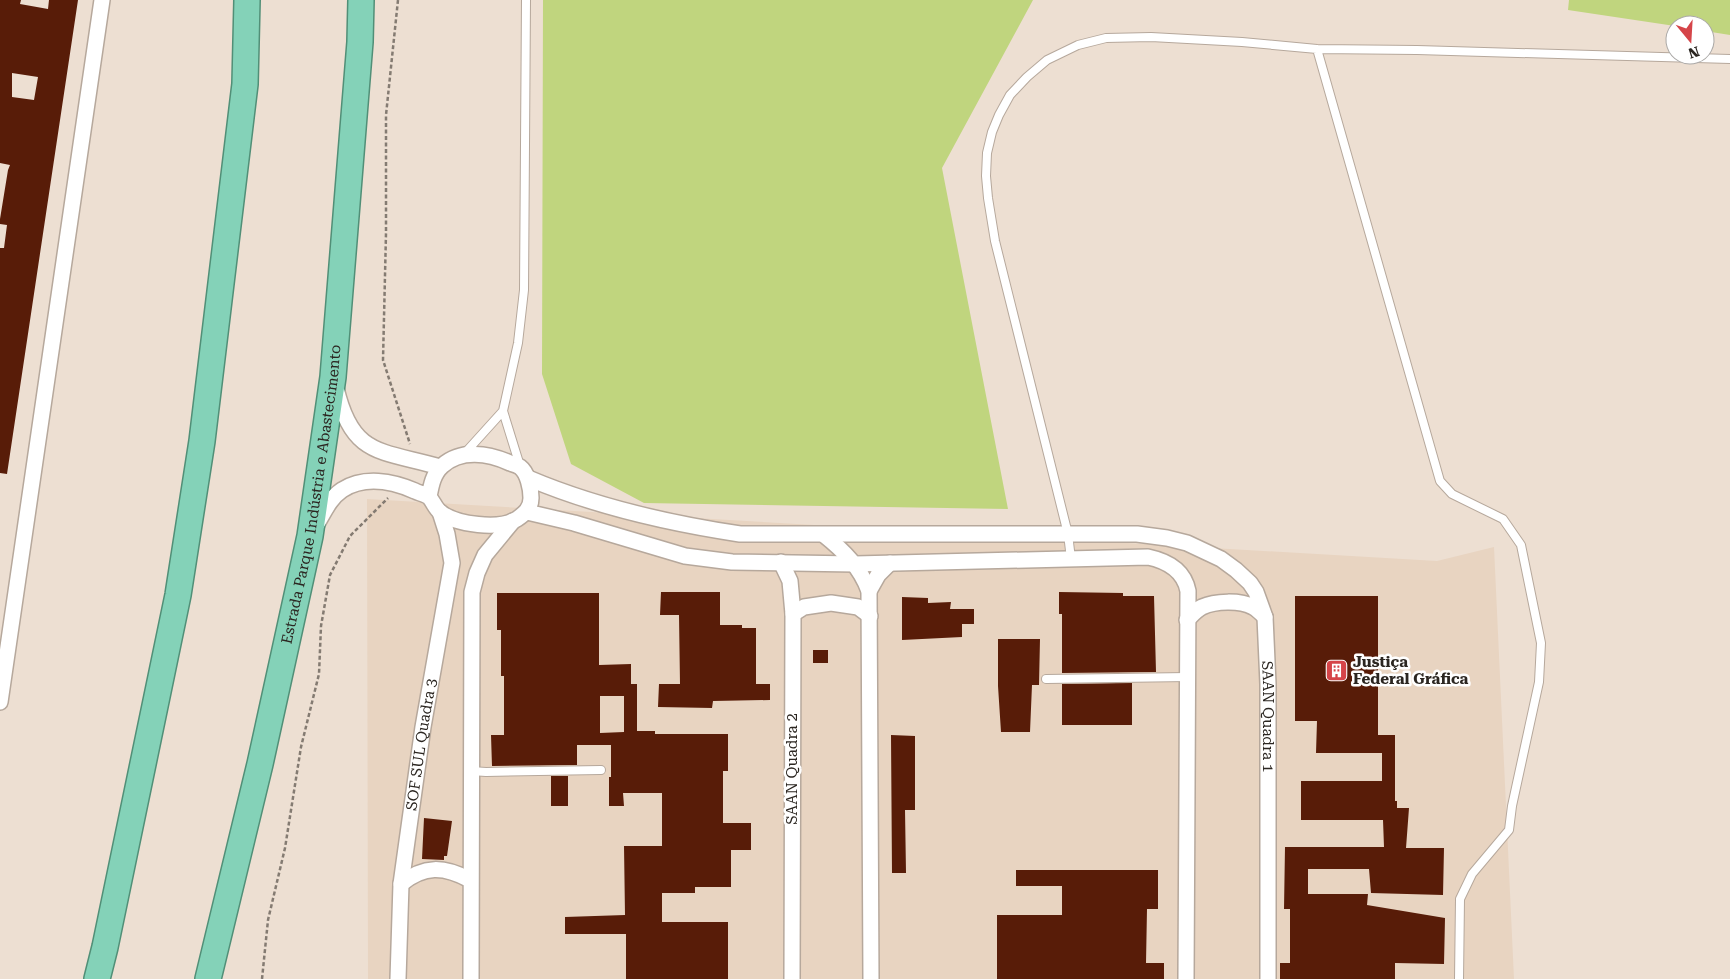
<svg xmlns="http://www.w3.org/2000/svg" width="1730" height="979" font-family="'Roboto Serif',serif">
  <rect width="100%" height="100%" fill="#eddfd2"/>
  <!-- built -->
  <path fill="#e8d4c1" d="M 367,499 L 1437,561 L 1494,547 L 1514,979 L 368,979 Z"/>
  <!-- green -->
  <path fill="#c0d57e" d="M 543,0 L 1033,0 L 942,168 L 1008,509 L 644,503 L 571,464 L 542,374 Z
    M 1569,0 L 1730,0 L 1730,35 L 1705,31 L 1705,25 L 1675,26 L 1568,10 Z"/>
  <!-- building -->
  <path fill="#581c08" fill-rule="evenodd" d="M 0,0 L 21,0 L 20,4 L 48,9 L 49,0 L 78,0 L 7,474 L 0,473 L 0,248 L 4,248 L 7,225 L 0,224 L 0,219 L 8,170 L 10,165 L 0,163 ZM 12,73 L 38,77 L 34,100 L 12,97 Z
    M 661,592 L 720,592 L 720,625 L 742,625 L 742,628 L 756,628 L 756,684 L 770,684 L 770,700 L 713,701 L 712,708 L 658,707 L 659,684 L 680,684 L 679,615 L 660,615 Z
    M 1059,592 L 1123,593 L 1123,596 L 1154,596 L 1156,672 L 1062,673 L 1062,614 L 1059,614 Z
    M 497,593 L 599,593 L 599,665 L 631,664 L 631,684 L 637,684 L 637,731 L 655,731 L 655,734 L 728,734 L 728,771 L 723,771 L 723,823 L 751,823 L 751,850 L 731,850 L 731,887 L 695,887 L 695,893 L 662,893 L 662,922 L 728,922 L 728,979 L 626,979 L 626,934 L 565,934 L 565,917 L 625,915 L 624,846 L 662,846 L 662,793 L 623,793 L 624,806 L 609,806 L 609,777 L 611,777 L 611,745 L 577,745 L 577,765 L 492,766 L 491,735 L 504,735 L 504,676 L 501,676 L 501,630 L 497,630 ZM 600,696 L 624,696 L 624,732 L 600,733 Z
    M 1295,596 L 1378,596 L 1378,735 L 1395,735 L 1395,801 L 1397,801 L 1397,808 L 1409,808 L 1406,848 L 1444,848 L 1443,895 L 1371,893 L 1369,869 L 1308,869 L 1308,894 L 1368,894 L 1367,905 L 1445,918 L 1444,964 L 1395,963 L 1395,979 L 1280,979 L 1280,963 L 1290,963 L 1290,909 L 1284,909 L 1285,847 L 1384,847 L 1383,820 L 1301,820 L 1301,781 L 1382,781 L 1382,753 L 1316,753 L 1317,721 L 1295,721 Z
    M 902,597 L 928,598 L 928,603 L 951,602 L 950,609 L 974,609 L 974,624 L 962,624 L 962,637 L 902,640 Z
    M 998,639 L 1040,639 L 1039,685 L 1032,685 L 1030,732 L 1001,732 L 998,686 Z
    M 813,650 L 828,650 L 828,663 L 813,663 Z
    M 1132,683 L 1132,725 L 1062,725 L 1062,684 Z
    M 891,735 L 915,736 L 915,810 L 905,810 L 906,873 L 892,873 Z
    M 551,776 L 568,776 L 568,806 L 551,806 Z
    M 424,818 L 452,821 L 447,856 L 444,856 L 444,860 L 422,859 Z
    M 1016,870 L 1158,870 L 1158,909 L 1147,909 L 1146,963 L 1164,963 L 1164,979 L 997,979 L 997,915 L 1062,915 L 1062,886 L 1016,886 Z"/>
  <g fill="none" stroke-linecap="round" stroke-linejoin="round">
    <defs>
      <path id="service" d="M 1317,49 L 1440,481 L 1452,494 L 1503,519 L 1521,545 L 1541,643 L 1539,682 L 1512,806 L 1509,830 L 1472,874 L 1460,899 L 1459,979
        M 503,411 L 518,343 L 524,290 L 526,0
        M 465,453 L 503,411 L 520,466
        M 1071,559 L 1068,534 L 995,241 L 988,198 L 986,176 L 987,153 L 992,132 L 999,115 L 1010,95 L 1027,77 L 1047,60 L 1078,45 L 1106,38 L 1151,37 L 1242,42 L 1317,49 L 1417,50 L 1730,59
        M 1046,679 L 1188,677
        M 471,771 L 486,772 L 601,770"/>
      <g id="minor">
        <path d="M 336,388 C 352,457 381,450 440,467"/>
        <path id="s1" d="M 528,478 C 596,507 667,523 740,534 L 1137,534 L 1167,538 L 1187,543 L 1221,559 L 1236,570 L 1250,583 L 1256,592 L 1265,617 L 1268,684 L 1268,979"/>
        <path d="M 527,512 L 574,523 L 685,556 L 732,562 L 855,564 L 1148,557 C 1167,561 1184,570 1188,591 L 1186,979"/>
        <path d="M 317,524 C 324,512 330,498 342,490 C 364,476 392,481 415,491 C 419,493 425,494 429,497 C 433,501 435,508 440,512 C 456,525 500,530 517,519 C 524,514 531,509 531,498 C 531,489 528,473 520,467 C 517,465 513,464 510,463 C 488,453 461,449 442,466 C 433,474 431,486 429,497"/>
        <path d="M 824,535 C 844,551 860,567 869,591 L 871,979"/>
        <path d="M 781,562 L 790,581 L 793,614 L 792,979"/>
        <path d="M 869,591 L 878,575 L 890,563"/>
        <path d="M 793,614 L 804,607 L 831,603 L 858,607 L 870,616"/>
        <path d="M 1187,620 C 1192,615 1196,610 1202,607 C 1215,601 1240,600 1253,607 C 1257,609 1262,614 1265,617"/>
        <path d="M 0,702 L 102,0"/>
        <path d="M 401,884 C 424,865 444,866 470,880"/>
        <path id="s2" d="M 398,979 L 401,884 L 423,727 L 452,563 L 447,534 L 440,512"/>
        <path d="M 471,979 L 472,592 L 477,573 L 485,555 L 513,521"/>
      </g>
      <g id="trunk">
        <path d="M 97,979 L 105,947 L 178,595 L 202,441 L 245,84 L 247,0"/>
        <path id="s3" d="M 208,979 L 260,764 L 310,536 L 333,377 L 360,42 L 361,0"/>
      </g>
    </defs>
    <!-- service casing -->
    <use href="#service" stroke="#b6a89c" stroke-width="10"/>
    <!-- minor casing -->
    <use href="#minor" stroke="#b6a89c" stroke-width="18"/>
    <!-- trunk casing -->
    <use href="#trunk" stroke="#518f77" stroke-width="28"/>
    <!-- path -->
    <path stroke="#847b72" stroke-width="2.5" stroke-dasharray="4 2.5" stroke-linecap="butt" d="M 398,0 L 386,115 L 386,233 L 383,360 L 410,444
      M 262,979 L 268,920 L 285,848 L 301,747 L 319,674 L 321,626 L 330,575 L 350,536 L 388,498"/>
    <!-- service -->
    <use href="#service" stroke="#fff" stroke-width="8"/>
    <!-- minor -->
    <use href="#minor" stroke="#fff" stroke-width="15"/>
    <!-- trunk -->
    <use href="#trunk" stroke="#84d2b8" stroke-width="25"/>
  </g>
  <!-- icons -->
  <defs>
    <symbol id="building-square" viewBox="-11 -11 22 22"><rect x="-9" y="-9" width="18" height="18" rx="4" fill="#d54549" stroke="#fff"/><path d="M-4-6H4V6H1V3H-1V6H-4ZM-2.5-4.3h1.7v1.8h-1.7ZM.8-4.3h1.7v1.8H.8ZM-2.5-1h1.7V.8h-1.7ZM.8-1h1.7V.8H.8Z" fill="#fff"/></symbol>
  </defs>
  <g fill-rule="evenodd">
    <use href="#building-square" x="1324" y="658" width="25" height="25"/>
  </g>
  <g text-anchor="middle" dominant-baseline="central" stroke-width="5" stroke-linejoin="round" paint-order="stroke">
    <!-- street labels -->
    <g font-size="15" fill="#2b2621" stroke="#fff">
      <text stroke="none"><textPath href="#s3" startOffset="496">Estrada Parque Indústria e Abastecimento</textPath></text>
      <text stroke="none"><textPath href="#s1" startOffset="880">SAAN Quadra 1</textPath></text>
      <text stroke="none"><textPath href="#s2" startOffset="236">SOF SUL Quadra 3</textPath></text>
      <text transform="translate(792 769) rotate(-90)">SAAN Quadra 2</text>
    </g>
    <!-- poi labels -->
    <g font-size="15" font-weight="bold" fill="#2b2621" stroke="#fff" text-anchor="start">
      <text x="1353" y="662">Justiça<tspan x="1353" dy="17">Federal Gráfica</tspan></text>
    </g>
  </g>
  <!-- north arrow -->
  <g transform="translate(1690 40) rotate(162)"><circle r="24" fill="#ffffff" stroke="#aaa8a6"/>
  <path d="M0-4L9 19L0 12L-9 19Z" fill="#d54549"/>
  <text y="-8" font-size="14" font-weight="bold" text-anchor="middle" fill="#2b2621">N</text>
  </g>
</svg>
